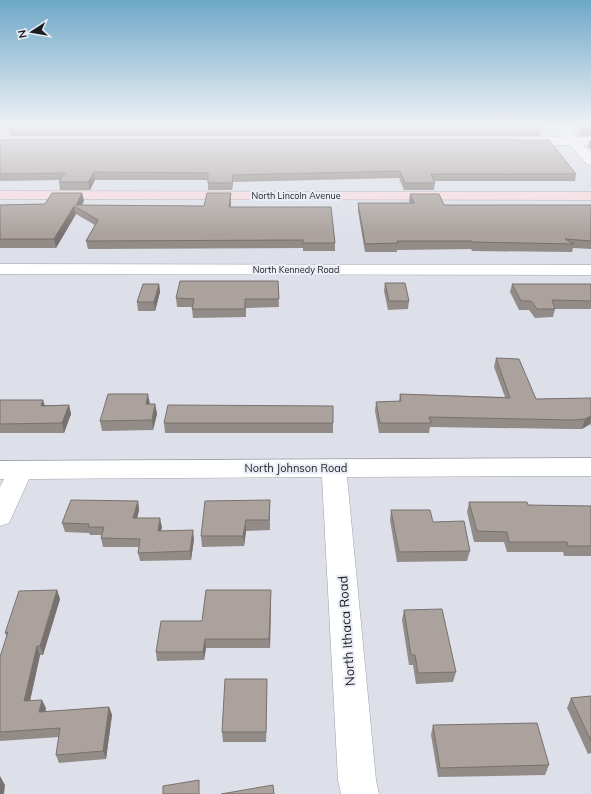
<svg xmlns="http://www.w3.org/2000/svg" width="591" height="794" font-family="Mulish,sans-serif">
  <rect width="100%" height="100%" fill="#dde0e9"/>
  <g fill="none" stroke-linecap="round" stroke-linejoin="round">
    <defs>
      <path id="street" d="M 553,124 L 565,124 L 577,137 L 591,137 L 591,145 L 583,145 L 591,153 L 591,165 L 587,164 L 570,145 L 520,145 L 514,141 L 520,137 L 564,137 Z
        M 0,264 L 591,265 L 591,275 L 0,274 Z
        M 591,458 L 591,476 L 347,477 L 376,780 L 379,794 L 341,794 L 338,780 L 322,477 L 29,479 L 9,523 L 0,526 L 0,487 L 4,479 L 0,479 L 0,461 Z"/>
      <path id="secondary" d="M 0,191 L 591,192 L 591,200 L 0,199 Z"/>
    </defs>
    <!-- street casing -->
    <use href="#street" stroke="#9ea1aa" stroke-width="1"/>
    <!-- secondary casing -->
    <use href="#secondary" stroke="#9ea1aa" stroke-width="1"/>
    <!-- street -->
    <use href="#street" fill="#fff" fill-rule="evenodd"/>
    <!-- secondary -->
    <use href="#secondary" fill="#f8dbe0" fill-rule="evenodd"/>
  </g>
  <!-- wall -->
  <path fill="#938b88" d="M 580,124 L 591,124 L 591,136 L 581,136 L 579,127 Z
    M 8,129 L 541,129 L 539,136 L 10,136 Z
    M 0,140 L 576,174 L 575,181 L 434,181 L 435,183 L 434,190 L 404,190 L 399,178 L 233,182 L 232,190 L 208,190 L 208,180 L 95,180 L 90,190 L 60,190 L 59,182 L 60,180 L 0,181 Z
    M 591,140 L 591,149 L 588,147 L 589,141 Z
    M 82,193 L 84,201 L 82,205 L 204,206 L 231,193 L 231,207 L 335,243 L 335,251 L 303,251 L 303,248 L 88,249 L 86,241 L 95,225 L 76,214 L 56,248 L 0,248 L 0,205 L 45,204 Z
    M 410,194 L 444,205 L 591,205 L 591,249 L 573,248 L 572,252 L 472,251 L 471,249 L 397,250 L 397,252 L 365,252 L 358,211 L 358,203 L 410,203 L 409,201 Z
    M 278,281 L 279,307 L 246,308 L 246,317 L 193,318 L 192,309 L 192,307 L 177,307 L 176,298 Z
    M 385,283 L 409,301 L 408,309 L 388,310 L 384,291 Z
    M 159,284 L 160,292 L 155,311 L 138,311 L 137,302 Z
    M 512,284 L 591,284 L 591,309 L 555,309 L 553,317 L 535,318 L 529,310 L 519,310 L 510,292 Z
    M 496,358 L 536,399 L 591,398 L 591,426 L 590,424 L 582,429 L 569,429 L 430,427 L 429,433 L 379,433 L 375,411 L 376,402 L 399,401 L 400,394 L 505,397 L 494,367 Z
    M 0,400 L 45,405 L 69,405 L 71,414 L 64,433 L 0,433 Z
    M 149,404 L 155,404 L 157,414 L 153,430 L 102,431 L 100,421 Z
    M 333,406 L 333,433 L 165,433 L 164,423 Z
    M 270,500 L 270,530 L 246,531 L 244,546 L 202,547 L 201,536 Z
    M 138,501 L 139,510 L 137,518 L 162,527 L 161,531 L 194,539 L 191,560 L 140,561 L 138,553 L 139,547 L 103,547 L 101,538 L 102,535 L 90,535 L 89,533 L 65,532 L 62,523 Z
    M 469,502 L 528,505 L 591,506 L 591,556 L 564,556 L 563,552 L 507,552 L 504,542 L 474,542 L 467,512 Z
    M 391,510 L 433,522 L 470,551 L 467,561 L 397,562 L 390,520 Z
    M 57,590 L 60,599 L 43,655 L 40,655 L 30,701 L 46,708 L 45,712 L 109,707 L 112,715 L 106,759 L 59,763 L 56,755 L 59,737 L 0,741 L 0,657 L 7,637 L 5,633 Z
    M 271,599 L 270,648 L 206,648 L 204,660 L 157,661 L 156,652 L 202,621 Z
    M 404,610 L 456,672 L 453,682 L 416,684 L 413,665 L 409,665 L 402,620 Z
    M 267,679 L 267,689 L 266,742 L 223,742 L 222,732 Z
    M 591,696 L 591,753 L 588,754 L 567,708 L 571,698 Z
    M 433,725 L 549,765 L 545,775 L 438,777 L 431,735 Z"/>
  <!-- shaded-wall -->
  <path fill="#78716f" d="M 0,124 L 8,124 L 0,127 Z
    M 94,172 L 95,180 L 90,190 L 88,182 Z
    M 233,175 L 233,182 L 232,190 L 232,183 Z
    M 82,193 L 84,201 L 79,209 L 76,205 Z
    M 231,193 L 231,201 L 230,214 L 229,207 Z
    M 74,206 L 76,214 L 56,248 L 54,239 Z
    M 159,284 L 160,292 L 155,311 L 154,302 Z
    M 148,394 L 150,404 L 147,414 L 146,404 Z
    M 43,400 L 46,409 L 41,406 Z
    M 155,404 L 157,414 L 153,430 L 152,420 Z
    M 69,405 L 71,414 L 64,433 L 62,423 Z
    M 591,416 L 590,424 L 582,429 L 585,419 Z
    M 138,501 L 139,510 L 135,527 L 133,518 Z
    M 160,518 L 162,527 L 159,540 L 158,531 Z
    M 246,520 L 246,531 L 244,546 L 243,536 Z
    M 193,530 L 194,539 L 191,560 L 190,551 Z
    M 57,590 L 60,599 L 43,655 L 40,646 Z
    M 271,590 L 271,599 L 270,648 L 269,639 Z
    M 205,639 L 206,648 L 204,660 L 203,652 Z
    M 37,646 L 40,655 L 28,710 L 24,701 Z
    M 267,679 L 267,689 L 266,742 L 266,732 Z
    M 42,700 L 46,708 L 43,721 L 39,712 Z
    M 109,707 L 112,715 L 106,759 L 103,751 Z
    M 0,776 L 5,785 L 4,794 L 0,794 Z"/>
  <!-- building -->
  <path fill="#aba29e" stroke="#78716f" d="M 13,124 L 537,124 L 541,129 L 8,129 Z
    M 581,124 L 591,124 L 591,129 L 583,129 Z
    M 0,140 L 549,140 L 576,174 L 431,174 L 435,183 L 405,183 L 400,171 L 233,175 L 232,183 L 208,183 L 208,173 L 94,172 L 88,182 L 59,182 L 65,173 L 0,174 L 0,149 L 1,148 L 0,148 Z
    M 52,193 L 82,193 L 76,205 L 204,206 L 207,193 L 231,193 L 229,207 L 331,207 L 335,243 L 303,243 L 303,240 L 86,241 L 98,220 L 74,206 L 54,239 L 0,239 L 0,205 L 45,204 Z
    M 410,194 L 439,194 L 444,205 L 591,205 L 591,241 L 565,239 L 574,244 L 473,242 L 472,241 L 397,241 L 398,243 L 365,244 L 358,203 L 414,203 Z
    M 180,281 L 278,281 L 279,299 L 245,299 L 245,309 L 192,309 L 194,299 L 176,298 Z
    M 385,283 L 405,283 L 409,301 L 389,301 Z
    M 143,284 L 159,284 L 154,302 L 137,302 Z
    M 512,284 L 591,284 L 591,301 L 552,300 L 555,309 L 537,309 L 531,301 L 521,301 Z
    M 496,358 L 519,359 L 536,399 L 591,398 L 591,416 L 585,419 L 572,420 L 429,417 L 431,423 L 380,423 L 376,402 L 401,401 L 400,394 L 510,398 Z
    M 108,394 L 148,394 L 146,404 L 155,404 L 152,420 L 100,421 Z
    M 0,400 L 43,400 L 41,406 L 69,405 L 62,423 L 0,424 Z
    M 168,405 L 333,406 L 333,423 L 164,423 Z
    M 71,500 L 138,501 L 133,518 L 160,518 L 158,531 L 193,530 L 190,551 L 138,553 L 140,539 L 101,538 L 104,527 L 88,527 L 89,524 L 62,523 Z
    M 270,500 L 269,520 L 246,520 L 243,536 L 201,536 L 205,501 Z
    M 469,502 L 527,502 L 528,505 L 591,506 L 591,546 L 568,546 L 567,542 L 509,542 L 507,532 L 477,531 Z
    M 391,510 L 430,510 L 433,522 L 464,521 L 470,551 L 399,552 Z
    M 57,590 L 40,646 L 37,646 L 24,701 L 42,700 L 39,712 L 109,707 L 103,751 L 56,755 L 60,728 L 0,732 L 0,657 L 8,632 L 5,633 L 19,591 Z
    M 206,590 L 271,590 L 269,639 L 205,639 L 203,652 L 156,652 L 161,621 L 202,621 Z
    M 442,609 L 456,672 L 418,673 L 415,655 L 411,655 L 404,610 Z
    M 225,679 L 267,679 L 266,732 L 222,732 Z
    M 591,696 L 591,741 L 571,698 Z
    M 537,723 L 549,765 L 440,768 L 433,725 Z
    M 199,780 L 199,794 L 163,794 L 163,786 Z
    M 273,785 L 274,794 L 221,794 Z"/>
  <!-- sky -->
  <linearGradient id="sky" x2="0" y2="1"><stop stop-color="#6da8c8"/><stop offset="0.53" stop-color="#f0f1f5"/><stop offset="1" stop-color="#f0f1f5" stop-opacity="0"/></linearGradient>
  <rect width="591" height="235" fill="url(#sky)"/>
  <g text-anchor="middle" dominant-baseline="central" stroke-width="4" stroke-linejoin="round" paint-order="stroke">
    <!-- far-street labels -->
    <g font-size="9" fill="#1c1d20" stroke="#eaedf6">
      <text x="296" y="195">North Lincoln Avenue</text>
      <text x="296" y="269">North Kennedy Road</text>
    </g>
    <!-- street labels -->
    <g font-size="11" fill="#1c1d20" stroke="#eaedf6">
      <text x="296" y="468">North Johnson Road</text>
    </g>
    <!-- near-street labels -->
    <g font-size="13" fill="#1c1d20" stroke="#eaedf6">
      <text transform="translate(346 631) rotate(-94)">North Ithaca Road</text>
    </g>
  </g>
  <!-- north arrow -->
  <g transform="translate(32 32) rotate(258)" stroke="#eaedf6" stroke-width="3" paint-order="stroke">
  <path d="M0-3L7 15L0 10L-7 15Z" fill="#1c1d20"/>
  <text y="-6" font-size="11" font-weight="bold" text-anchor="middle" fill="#1c1d20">N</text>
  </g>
</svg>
